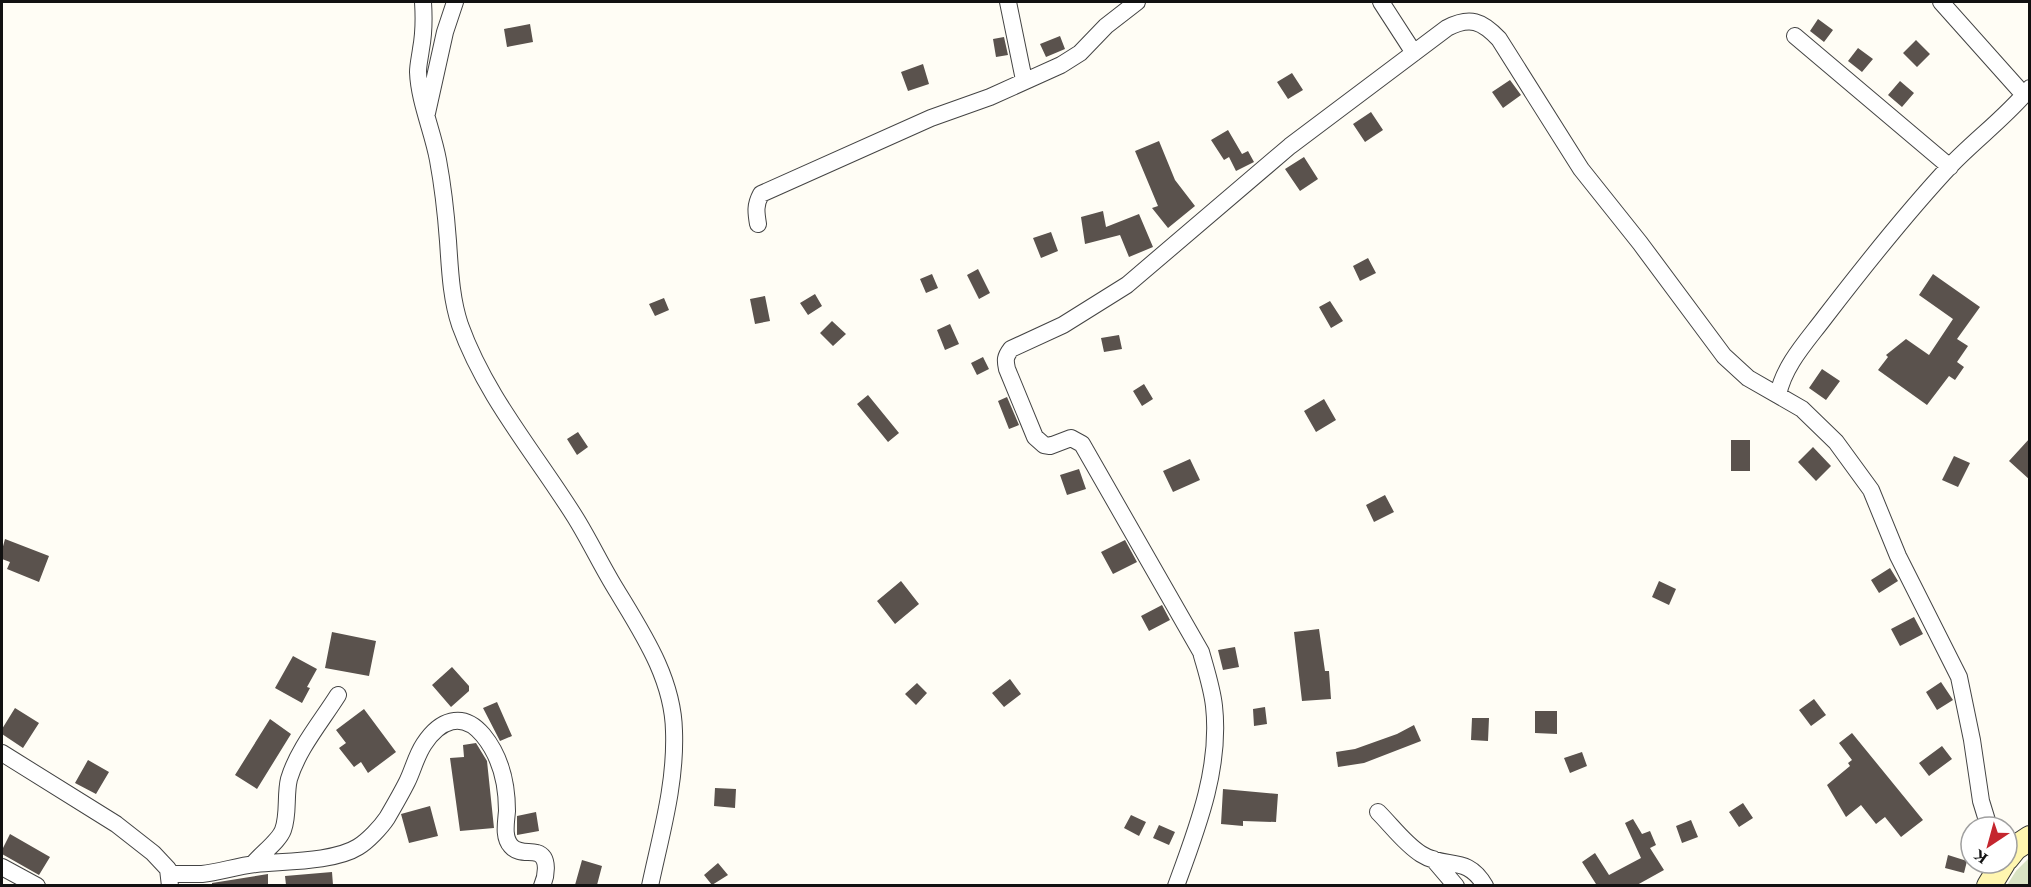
<svg xmlns="http://www.w3.org/2000/svg" width="2031" height="887" font-family="'Times New Roman',serif">
  <rect width="100%" height="100%" fill="#fffdf5"/>
  <!-- cemetery -->
  <path fill="#d9e3c4" d="M 2029,858 L 2029,885 L 2007,885 L 2016,871 Z"/>
  <!-- building -->
  <path fill="#5a524d" d="M 1818,19 L 1833,30 L 1824,42 L 1810,31 Z
    M 530,24 L 533,42 L 507,47 L 504,29 Z
    M 1060,36 L 1065,49 L 1046,57 L 1040,44 Z
    M 1004,37 L 1008,55 L 996,57 L 993,39 Z
    M 1916,40 L 1930,54 L 1917,67 L 1903,53 Z
    M 1858,48 L 1873,59 L 1862,72 L 1848,61 Z
    M 923,64 L 929,84 L 908,91 L 901,72 Z
    M 1292,73 L 1303,90 L 1288,99 L 1277,82 Z
    M 1510,80 L 1521,95 L 1503,108 L 1492,92 Z
    M 1900,81 L 1914,93 L 1902,107 L 1888,95 Z
    M 1371,112 L 1383,130 L 1365,142 L 1353,124 Z
    M 1228,130 L 1242,154 L 1248,151 L 1254,162 L 1236,171 L 1229,157 L 1224,160 L 1211,140 Z
    M 1159,141 L 1175,180 L 1195,206 L 1168,228 L 1152,208 L 1158,206 L 1135,151 Z
    M 1304,157 L 1318,179 L 1300,191 L 1285,169 Z
    M 1103,211 L 1106,227 L 1139,214 L 1153,247 L 1129,257 L 1120,235 L 1085,244 L 1081,217 Z
    M 1051,232 L 1058,251 L 1041,258 L 1033,238 Z
    M 1368,258 L 1376,273 L 1360,281 L 1353,266 Z
    M 978,269 L 990,293 L 979,299 L 967,275 Z
    M 932,274 L 938,288 L 926,293 L 920,279 Z
    M 1933,274 L 1980,307 L 1957,339 L 1968,346 L 1957,362 L 1964,367 L 1955,380 L 1949,376 L 1927,405 L 1878,370 L 1888,357 L 1886,355 L 1906,339 L 1929,355 L 1953,319 L 1919,295 Z
    M 815,294 L 822,306 L 808,315 L 800,303 Z
    M 765,296 L 770,321 L 755,324 L 750,299 Z
    M 664,298 L 669,310 L 655,316 L 649,304 Z
    M 1330,301 L 1343,321 L 1331,328 L 1319,307 Z
    M 832,321 L 846,334 L 833,346 L 820,333 Z
    M 950,324 L 959,344 L 945,350 L 937,330 Z
    M 1119,335 L 1122,349 L 1104,352 L 1101,338 Z
    M 983,357 L 989,369 L 977,375 L 971,363 Z
    M 1822,369 L 1840,381 L 1826,400 L 1809,388 Z
    M 1144,384 L 1153,399 L 1142,406 L 1133,391 Z
    M 868,395 L 899,433 L 888,442 L 857,404 Z
    M 1007,397 L 1019,425 L 1009,429 L 998,401 Z
    M 1324,399 L 1336,420 L 1316,432 L 1304,411 Z
    M 578,432 L 588,447 L 577,455 L 567,439 Z
    M 2030,438 L 2030,480 L 2009,461 Z
    M 1731,440 L 1750,440 L 1750,471 L 1731,471 Z
    M 1813,447 L 1831,466 L 1816,481 L 1798,462 Z
    M 1954,456 L 1970,463 L 1958,487 L 1942,480 Z
    M 1190,459 L 1200,480 L 1173,492 L 1163,471 Z
    M 1079,469 L 1086,489 L 1067,495 L 1060,475 Z
    M 1385,495 L 1394,512 L 1374,522 L 1366,505 Z
    M 5,539 L 49,556 L 39,582 L 7,569 L 10,562 L 2,559 L 2,550 Z
    M 1125,540 L 1137,562 L 1113,574 L 1101,552 Z
    M 1890,568 L 1898,581 L 1879,593 L 1871,580 Z
    M 901,581 L 919,604 L 895,624 L 877,601 Z
    M 1659,581 L 1676,589 L 1669,605 L 1652,597 Z
    M 1162,605 L 1170,620 L 1149,631 L 1141,616 Z
    M 1914,617 L 1923,634 L 1900,646 L 1891,629 Z
    M 1319,629 L 1325,671 L 1329,671 L 1331,699 L 1302,701 L 1294,632 Z
    M 332,632 L 376,641 L 369,676 L 325,668 Z
    M 1235,647 L 1239,667 L 1223,670 L 1218,650 Z
    M 293,656 L 317,669 L 307,687 L 310,688 L 302,703 L 275,688 Z
    M 452,667 L 469,686 L 469,691 L 451,707 L 432,685 Z
    M 1010,679 L 1021,694 L 1004,707 L 992,693 Z
    M 1941,682 L 1953,700 L 1937,710 L 1926,692 Z
    M 917,683 L 927,693 L 916,705 L 905,694 Z
    M 1814,699 L 1826,715 L 1811,726 L 1799,710 Z
    M 497,702 L 512,736 L 500,741 L 483,708 Z
    M 1265,707 L 1267,724 L 1254,726 L 1253,709 Z
    M 15,708 L 39,723 L 23,748 L 2,734 L 2,729 Z
    M 364,709 L 396,752 L 368,773 L 361,762 L 354,767 L 339,748 L 346,743 L 336,730 Z
    M 1535,711 L 1557,711 L 1557,734 L 1535,733 Z
    M 1472,718 L 1489,718 L 1488,741 L 1471,740 Z
    M 270,719 L 291,734 L 257,789 L 235,775 Z
    M 1414,725 L 1421,741 L 1364,763 L 1338,767 L 1336,752 L 1355,749 L 1397,734 Z
    M 1852,733 L 1923,820 L 1901,837 L 1885,817 L 1876,824 L 1861,805 L 1846,817 L 1827,785 L 1850,766 L 1848,763 L 1852,760 L 1839,743 Z
    M 476,743 L 487,761 L 494,828 L 460,831 L 450,758 L 464,757 L 463,745 Z
    M 1942,746 L 1952,759 L 1929,776 L 1919,763 Z
    M 1582,752 L 1587,766 L 1570,773 L 1564,758 Z
    M 88,760 L 109,772 L 96,794 L 75,783 Z
    M 715,788 L 736,789 L 735,808 L 714,806 Z
    M 1223,789 L 1278,794 L 1276,822 L 1243,821 L 1243,826 L 1221,824 Z
    M 1743,803 L 1753,818 L 1739,827 L 1729,812 Z
    M 430,806 L 438,836 L 409,843 L 401,814 Z
    M 536,812 L 539,831 L 517,835 L 517,816 Z
    M 1131,815 L 1146,822 L 1139,836 L 1124,828 Z
    M 1633,819 L 1642,834 L 1650,831 L 1656,845 L 1650,848 L 1664,870 L 1637,885 L 1592,885 L 1596,884 L 1582,862 L 1595,853 L 1609,875 L 1641,858 L 1625,823 Z
    M 1691,820 L 1698,837 L 1682,843 L 1676,826 Z
    M 1159,825 L 1175,832 L 1169,845 L 1153,838 Z
    M 10,834 L 50,857 L 39,875 L 2,854 L 2,850 Z
    M 1948,855 L 1967,861 L 1964,873 L 1945,868 Z
    M 582,860 L 602,866 L 597,885 L 575,885 Z
    M 718,863 L 728,875 L 712,885 L 704,875 Z
    M 332,872 L 333,885 L 286,885 L 285,876 Z
    M 268,874 L 268,885 L 212,885 L 212,883 Z"/>
  <g fill="none" stroke-linecap="round" stroke-linejoin="round">
    <defs>
      <path id="street" d="M 423,2 C 424,17 424,33 421,49 C 420,57 418,65 418,72 C 419,101 433,132 438,160 C 443,187 446,214 448,241 C 450,270 451,298 460,325 C 486,397 535,453 575,517 C 590,541 602,567 617,591 C 643,634 673,679 674,731 C 676,784 661,834 650,886
        M 1008,2 L 1024,80
        M 1381,2 L 1414,53
        M 1941,2 L 2024,95
        M 1795,36 L 1950,167
        M 427,113 L 445,32 L 455,2
        M 758,224 C 756,212 755,205 761,194 L 931,118 L 990,97 L 1061,65 L 1080,53 L 1106,26 L 1137,2
        M 1778,395 C 1784,365 1807,341 1825,317 C 1865,265 1906,213 1951,165 C 1976,139 2006,117 2030,88
        M 2,753 L 116,824 L 153,853 L 168,869 L 170,886
        M 1378,812 C 1392,826 1405,844 1421,854 C 1446,870 1467,854 1485,886
        M 1433,859 L 1456,886
        M 253,864 C 262,853 279,841 283,830 C 289,814 285,795 289,779 C 298,749 321,722 338,695
        M 2,867 L 37,886
        M 170,874 C 180,874 191,874 202,874 C 220,872 237,866 256,864 C 284,861 334,862 358,847 C 368,841 381,827 387,818 C 394,806 401,794 407,782 C 413,770 416,756 424,744 C 439,721 462,710 483,735 C 501,757 507,783 507,811 C 506,823 503,837 511,846 C 518,854 528,851 537,853 C 550,857 546,877 542,886
        M 1176,886 C 1197,829 1221,768 1214,706 C 1212,688 1206,670 1201,652 L 1082,444 L 1071,438 L 1050,446 L 1044,445 L 1035,437 L 1007,369 C 1005,360 1005,357 1011,349 L 1063,325 L 1127,285 L 1290,146 L 1447,28 C 1470,16 1482,21 1499,39 L 1581,169 L 1640,243 L 1724,356 L 1748,378 L 1802,409 L 1836,442 L 1871,490 L 1898,556 L 1959,677 L 1972,740 L 1981,801 L 1989,827"/>
      <path id="secondary" d="M 2007,858 L 2015,848 L 2030,838
        M 1989,886 L 2003,863"/>
    </defs>
    <!-- street casing -->
    <use href="#street" stroke="#444" stroke-width="18"/>
    <!-- secondary casing -->
    <use href="#secondary" stroke="#333" stroke-width="26"/>
    <!-- street -->
    <use href="#street" stroke="#fff" stroke-width="16"/>
    <!-- secondary -->
    <use href="#secondary" stroke="#fff6b0" stroke-width="24"/>
  </g>
  <!-- border -->
  <rect width="2031" height="887" fill="none" stroke="#111111" stroke-width="6"/>
  <!-- north arrow -->
  <g transform="translate(1989 845) rotate(216)"><circle r="28" fill="#ffffff" stroke="#a0a0a0" stroke-width="1.5"/>
  <path d="M0-4.5L10 22L0 15L-10 22Z" fill="#c4262e"/>
  <text y="-9" font-size="16" font-weight="bold" text-anchor="middle" fill="#111111">K</text>
  </g>
</svg>
